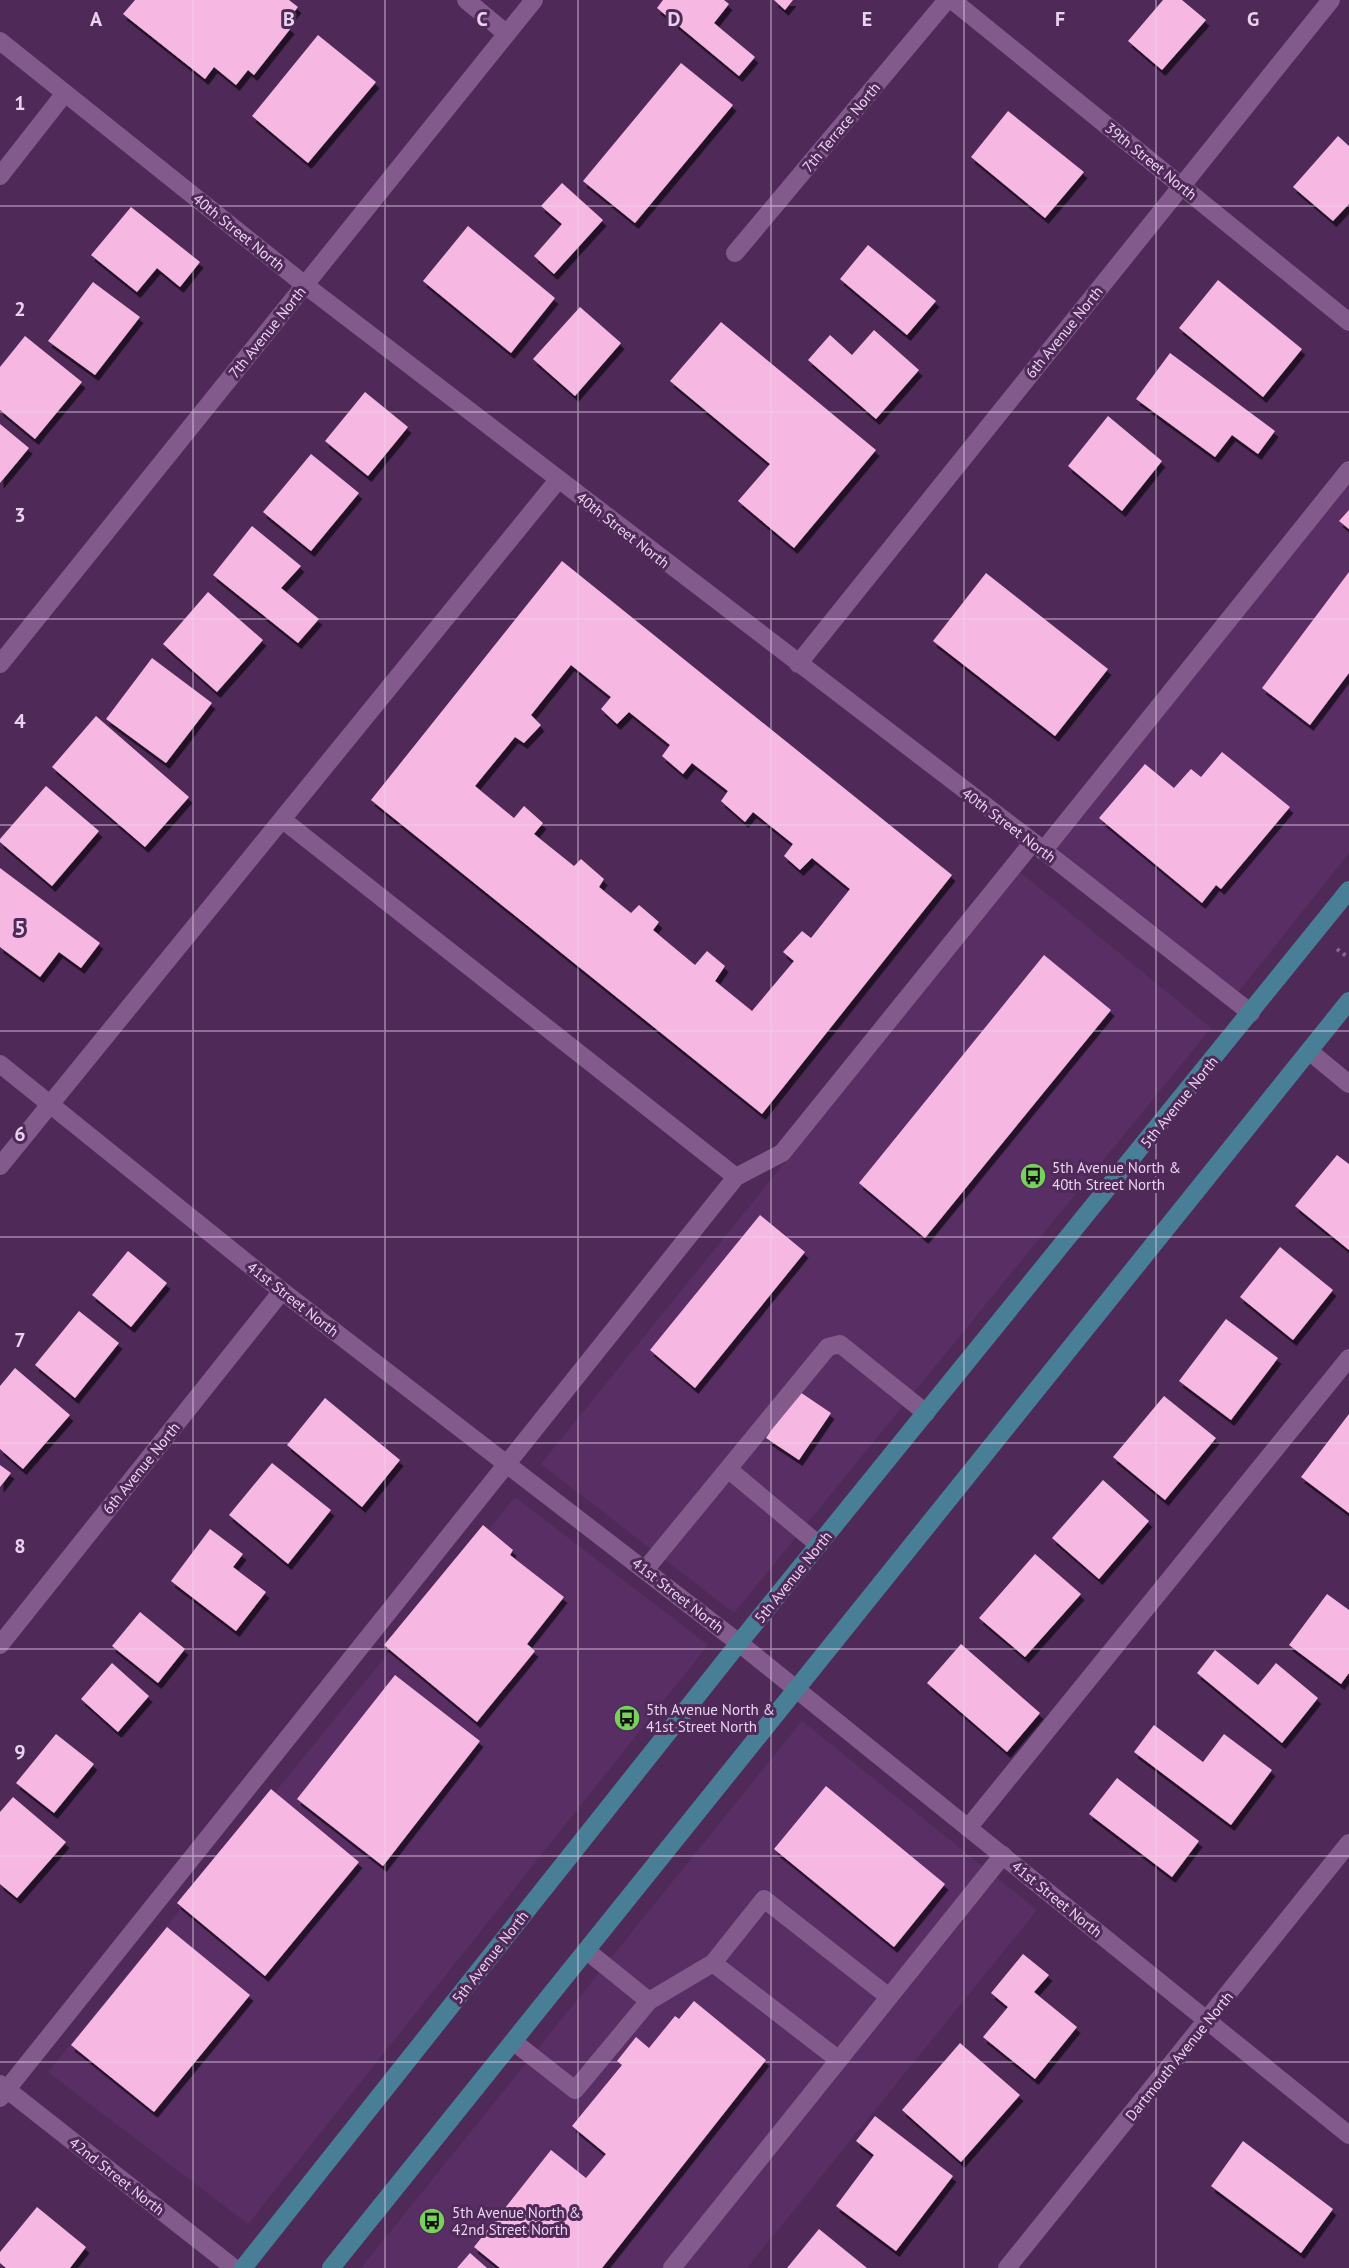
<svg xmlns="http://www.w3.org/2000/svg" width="1349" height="2268" font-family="'PT Sans',sans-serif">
  <defs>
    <filter id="shadow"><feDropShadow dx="3.5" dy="6" stdDeviation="0" flood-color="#0009"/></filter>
  </defs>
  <rect width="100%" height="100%" fill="#4f2a59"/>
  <!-- built -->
  <path fill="#592e64" d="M 1349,467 L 1349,853 L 1236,995 L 1047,840 Z
    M 1020,872 L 1211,1028 L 734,1613 L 541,1464 Z
    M 515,1497 L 708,1645 L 248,2224 L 48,2072 Z
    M 802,1721 L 1037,1910 L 747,2268 L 361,2268 Z"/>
  <!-- building -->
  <path fill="#f6b8e2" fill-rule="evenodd" filter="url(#shadow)" d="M 135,0 L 289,0 L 298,7 L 285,23 L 291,28 L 254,75 L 248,70 L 236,85 L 214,67 L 205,79 L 123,14 Z
    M 663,0 L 724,0 L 729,4 L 714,23 L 755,57 L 739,76 L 657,8 Z
    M 774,0 L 793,0 L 785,10 Z
    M 1163,0 L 1182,0 L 1206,20 L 1162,70 L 1128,41 Z
    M 318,35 L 376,82 L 308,163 L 252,116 Z
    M 681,63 L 733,105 L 635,223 L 583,181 Z
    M 1008,111 L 1084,172 L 1045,218 L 971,157 Z
    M 1338,136 L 1349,146 L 1349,204 L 1333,221 L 1293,187 Z
    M 562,183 L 603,220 L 554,274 L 534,256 L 562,224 L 541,206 Z
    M 131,207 L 200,262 L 180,287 L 157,268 L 137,292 L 91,255 Z
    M 468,226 L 555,298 L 511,353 L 423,281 Z
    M 868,245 L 936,301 L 907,335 L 840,279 Z
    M 1218,280 L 1302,349 L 1263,397 L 1179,328 Z
    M 93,282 L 140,317 L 95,375 L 48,341 Z
    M 580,307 L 621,343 L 575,396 L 533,359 Z
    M 721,322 L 876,450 L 794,548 L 738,501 L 770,464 L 670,381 Z
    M 874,330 L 919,370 L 876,419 L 808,360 L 830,335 L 852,355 Z
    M 25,336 L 82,382 L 35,439 L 0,410 L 0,367 Z
    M 1170,353 L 1275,431 L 1258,454 L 1232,435 L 1215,457 L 1136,399 Z
    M 365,392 L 408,427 L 368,476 L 325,441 Z
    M 1108,416 L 1162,461 L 1122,511 L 1068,466 Z
    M 0,424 L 29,448 L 0,483 Z
    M 311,454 L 359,493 L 311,551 L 263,512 Z
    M 1349,510 L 1349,529 L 1339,521 Z
    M 252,526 L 301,566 L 281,588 L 319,619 L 298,643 L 213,575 Z
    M 562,561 L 952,875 L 762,1114 L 371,800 ZM 571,665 L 611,697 L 601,709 L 617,724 L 629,712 L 670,745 L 662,756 L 683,774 L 692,763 L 728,791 L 721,801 L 745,822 L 753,812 L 793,844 L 784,856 L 800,870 L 812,858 L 850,889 L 811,938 L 802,931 L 783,952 L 794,961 L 752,1011 L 715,981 L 725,966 L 707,951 L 695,965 L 653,930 L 659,922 L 639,905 L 631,913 L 599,887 L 604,879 L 581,859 L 574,866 L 534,834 L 543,823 L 524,806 L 514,818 L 475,786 L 515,737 L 524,743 L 541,725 L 531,715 Z
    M 1349,572 L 1349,673 L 1310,725 L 1262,688 Z
    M 986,573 L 1108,669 L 1055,736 L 933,641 Z
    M 208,592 L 263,640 L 217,692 L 163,644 Z
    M 152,658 L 212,703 L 166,763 L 106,719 Z
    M 96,716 L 189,797 L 145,847 L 52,767 Z
    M 1222,752 L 1290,807 L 1221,889 L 1216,885 L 1202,903 L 1099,818 L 1145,764 L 1174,788 L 1191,769 L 1201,777 Z
    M 46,786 L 99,831 L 52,886 L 0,842 L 0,839 Z
    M 0,868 L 100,943 L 81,968 L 59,952 L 40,977 L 0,947 Z
    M 1044,955 L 1111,1010 L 925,1238 L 859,1183 Z
    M 1337,1155 L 1349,1164 L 1349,1250 L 1295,1206 Z
    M 760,1215 L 805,1252 L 695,1388 L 650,1350 Z
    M 1280,1247 L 1333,1290 L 1293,1340 L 1240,1297 Z
    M 128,1251 L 167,1283 L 131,1327 L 92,1295 Z
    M 79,1311 L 119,1343 L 75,1398 L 35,1365 Z
    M 1226,1319 L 1278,1358 L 1231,1420 L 1179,1381 Z
    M 15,1368 L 70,1415 L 23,1469 L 0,1449 L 0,1386 Z
    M 797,1390 L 831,1413 L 799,1460 L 766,1438 Z
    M 1164,1396 L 1216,1438 L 1165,1500 L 1113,1457 Z
    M 325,1398 L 400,1460 L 362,1507 L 287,1445 Z
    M 1349,1414 L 1349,1513 L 1301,1477 Z
    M 272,1463 L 331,1510 L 288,1564 L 229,1515 Z
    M 0,1465 L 11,1473 L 0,1487 Z
    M 1103,1480 L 1149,1521 L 1099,1579 L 1052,1538 Z
    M 483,1525 L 513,1550 L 510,1555 L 564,1597 L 527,1644 L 535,1651 L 477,1722 L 384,1645 Z
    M 210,1529 L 243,1554 L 233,1567 L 266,1592 L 236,1631 L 171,1581 Z
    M 1035,1554 L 1081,1594 L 1025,1657 L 979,1618 Z
    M 1327,1594 L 1349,1610 L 1349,1673 L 1341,1684 L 1289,1645 Z
    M 140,1612 L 185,1649 L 158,1683 L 112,1646 Z
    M 961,1644 L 1040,1713 L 1007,1752 L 927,1683 Z
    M 1215,1650 L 1258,1685 L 1276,1663 L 1318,1698 L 1282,1743 L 1197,1673 Z
    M 112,1663 L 149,1696 L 118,1732 L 81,1699 Z
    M 395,1675 L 480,1741 L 383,1866 L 297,1799 Z
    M 1154,1725 L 1203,1762 L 1224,1734 L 1272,1770 L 1231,1825 L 1134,1752 Z
    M 56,1734 L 94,1764 L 54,1813 L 16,1783 Z
    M 1117,1778 L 1199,1841 L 1172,1877 L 1089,1814 Z
    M 826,1786 L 945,1884 L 894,1947 L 774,1849 Z
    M 271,1789 L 359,1862 L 265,1976 L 177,1903 Z
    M 13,1797 L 66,1842 L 17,1898 L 0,1884 L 0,1812 Z
    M 167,1927 L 250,1995 L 154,2112 L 71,2045 Z
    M 1023,1954 L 1049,1975 L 1034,1992 L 1077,2027 L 1035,2079 L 983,2037 L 1008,2007 L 991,1993 Z
    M 694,2001 L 766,2060 L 602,2268 L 500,2268 L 474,2247 L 551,2150 L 586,2178 L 606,2154 L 572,2126 L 622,2065 L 617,2061 L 636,2037 L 649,2048 L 675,2016 L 679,2019 Z
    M 960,2043 L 1020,2095 L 961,2162 L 902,2110 Z
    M 875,2116 L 953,2176 L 896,2251 L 836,2206 L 874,2155 L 856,2141 Z
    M 1243,2141 L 1333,2209 L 1301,2253 L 1211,2186 Z
    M 37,2207 L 86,2247 L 70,2268 L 6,2268 L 0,2263 L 0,2252 Z
    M 819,2229 L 867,2268 L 787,2268 Z
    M 470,2253 L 487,2268 L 457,2268 Z"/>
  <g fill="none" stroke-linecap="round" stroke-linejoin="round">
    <!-- path -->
    <path stroke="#886991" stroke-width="4" stroke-dasharray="3 4.5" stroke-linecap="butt" d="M 1337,949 L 1349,958"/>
    <!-- service -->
    <path stroke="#825a8c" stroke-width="18" d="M 0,176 L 65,93
      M 1043,851 L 1349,470
      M 0,1166 L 558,480
      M 736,1177 L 782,1153 L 1033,842
      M 728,1469 L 819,1545
      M 645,1570 L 828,1347 L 840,1344 L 926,1413
      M 968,1828 L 1349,1358
      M 587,1951 L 649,2001
      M 713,1963 L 839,2060
      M 514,2042 L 575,2090 L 649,2001 L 713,1963 L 764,1899 L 889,1997
      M 0,2098 L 736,1177 L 283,820
      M 672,2268 L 1003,1855"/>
    <!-- minor -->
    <path stroke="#825a8c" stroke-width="18" d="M 466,0 L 507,34
      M 952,0 L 1349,322
      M 0,41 L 305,285 L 1033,842 L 1251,1013
      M 735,253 L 947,0
      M 0,664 L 534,0
      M 798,664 L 1331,0
      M 0,1064 L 282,1291 L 739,1643 L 1349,2135
      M 0,1645 L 282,1291
      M 0,2084 L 234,2268
      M 1007,2268 L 1349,1843"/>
    <!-- tertiary -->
    <path stroke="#825a8c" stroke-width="18" d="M 1309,1051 L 1349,1084"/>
    <!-- primary -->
    <path stroke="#487f96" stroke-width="18" d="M 243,2268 L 739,1643 L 1349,890
      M 331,2268 L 1349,1001"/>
  </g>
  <!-- grid -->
  <path fill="none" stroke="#e9d3ef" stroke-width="1.5" stroke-opacity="0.55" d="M 193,0 L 193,2268M 385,0 L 385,2268M 578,0 L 578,2268M 771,0 L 771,2268M 964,0 L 964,2268M 1156,0 L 1156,2268M 0,206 L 1349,206M 0,412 L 1349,412M 0,619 L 1349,619M 0,825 L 1349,825M 0,1031 L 1349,1031M 0,1237 L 1349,1237M 0,1443 L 1349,1443M 0,1649 L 1349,1649M 0,1856 L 1349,1856M 0,2062 L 1349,2062"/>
  <!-- icons -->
  <defs>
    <symbol id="bus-disc" viewBox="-11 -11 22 22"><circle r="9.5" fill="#76d25a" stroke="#4f2a59"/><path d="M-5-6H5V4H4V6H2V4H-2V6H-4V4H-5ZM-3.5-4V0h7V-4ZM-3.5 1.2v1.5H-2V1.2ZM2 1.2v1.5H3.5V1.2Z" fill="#111"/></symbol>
  </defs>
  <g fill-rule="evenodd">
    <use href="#bus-disc" x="1018" y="1161" width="30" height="30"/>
    <use href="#bus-disc" x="612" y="1703" width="30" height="30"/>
    <use href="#bus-disc" x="417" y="2206" width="30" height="30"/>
  </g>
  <g text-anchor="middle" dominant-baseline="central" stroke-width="6" stroke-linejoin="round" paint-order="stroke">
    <!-- street labels -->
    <g font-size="15" fill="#e9d3ef" stroke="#4f2a59">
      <text transform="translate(841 127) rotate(-50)">7th Terrace North</text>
      <text transform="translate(1151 161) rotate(39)">39th Street North</text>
      <text transform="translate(239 232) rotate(39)">40th Street North</text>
      <text transform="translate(267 332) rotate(-51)">7th Avenue North</text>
      <text transform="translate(1064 332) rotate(-51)">6th Avenue North</text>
      <text transform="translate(623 530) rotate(38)">40th Street North</text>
      <text transform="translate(1009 825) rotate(37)">40th Street North</text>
      <text transform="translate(1179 1102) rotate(-51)">5th Avenue North</text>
      <text transform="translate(293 1299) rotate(38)">41st Street North</text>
      <text transform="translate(141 1468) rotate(-51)">6th Avenue North</text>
      <text transform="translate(793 1577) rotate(-51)">5th Avenue North</text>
      <text transform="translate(678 1595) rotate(38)">41st Street North</text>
      <text transform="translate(1057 1899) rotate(39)">41st Street North</text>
      <text transform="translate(490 1957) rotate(-52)">5th Avenue North</text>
      <text transform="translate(1179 2056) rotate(-51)">Dartmouth Avenue North</text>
      <text transform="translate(117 2176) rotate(38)">42nd Street North</text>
    </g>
    <!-- poi labels -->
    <g font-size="15" fill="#e9d3ef" stroke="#4f2a59" text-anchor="start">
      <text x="1052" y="1167">5th Avenue North &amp;<tspan x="1052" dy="17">40th Street North</tspan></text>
      <text x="646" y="1709">5th Avenue North &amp;<tspan x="646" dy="17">41st Street North</tspan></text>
      <text x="452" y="2212">5th Avenue North &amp;<tspan x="452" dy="17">42nd Street North</tspan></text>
    </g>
  </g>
  <g font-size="20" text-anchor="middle" font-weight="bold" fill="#e9d3ef" stroke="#4f2a59" stroke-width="6" stroke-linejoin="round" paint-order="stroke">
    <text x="96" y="26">A</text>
    <text x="289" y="26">B</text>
    <text x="482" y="26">C</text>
    <text x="674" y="26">D</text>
    <text x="867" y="26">E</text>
    <text x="1060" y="26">F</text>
    <text x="1253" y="26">G</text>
    <text x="20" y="110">1</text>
    <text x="20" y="316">2</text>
    <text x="20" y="522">3</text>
    <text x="20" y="728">4</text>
    <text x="20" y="935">5</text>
    <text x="20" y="1141">6</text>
    <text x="20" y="1347">7</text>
    <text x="20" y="1553">8</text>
    <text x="20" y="1759">9</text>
  </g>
</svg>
